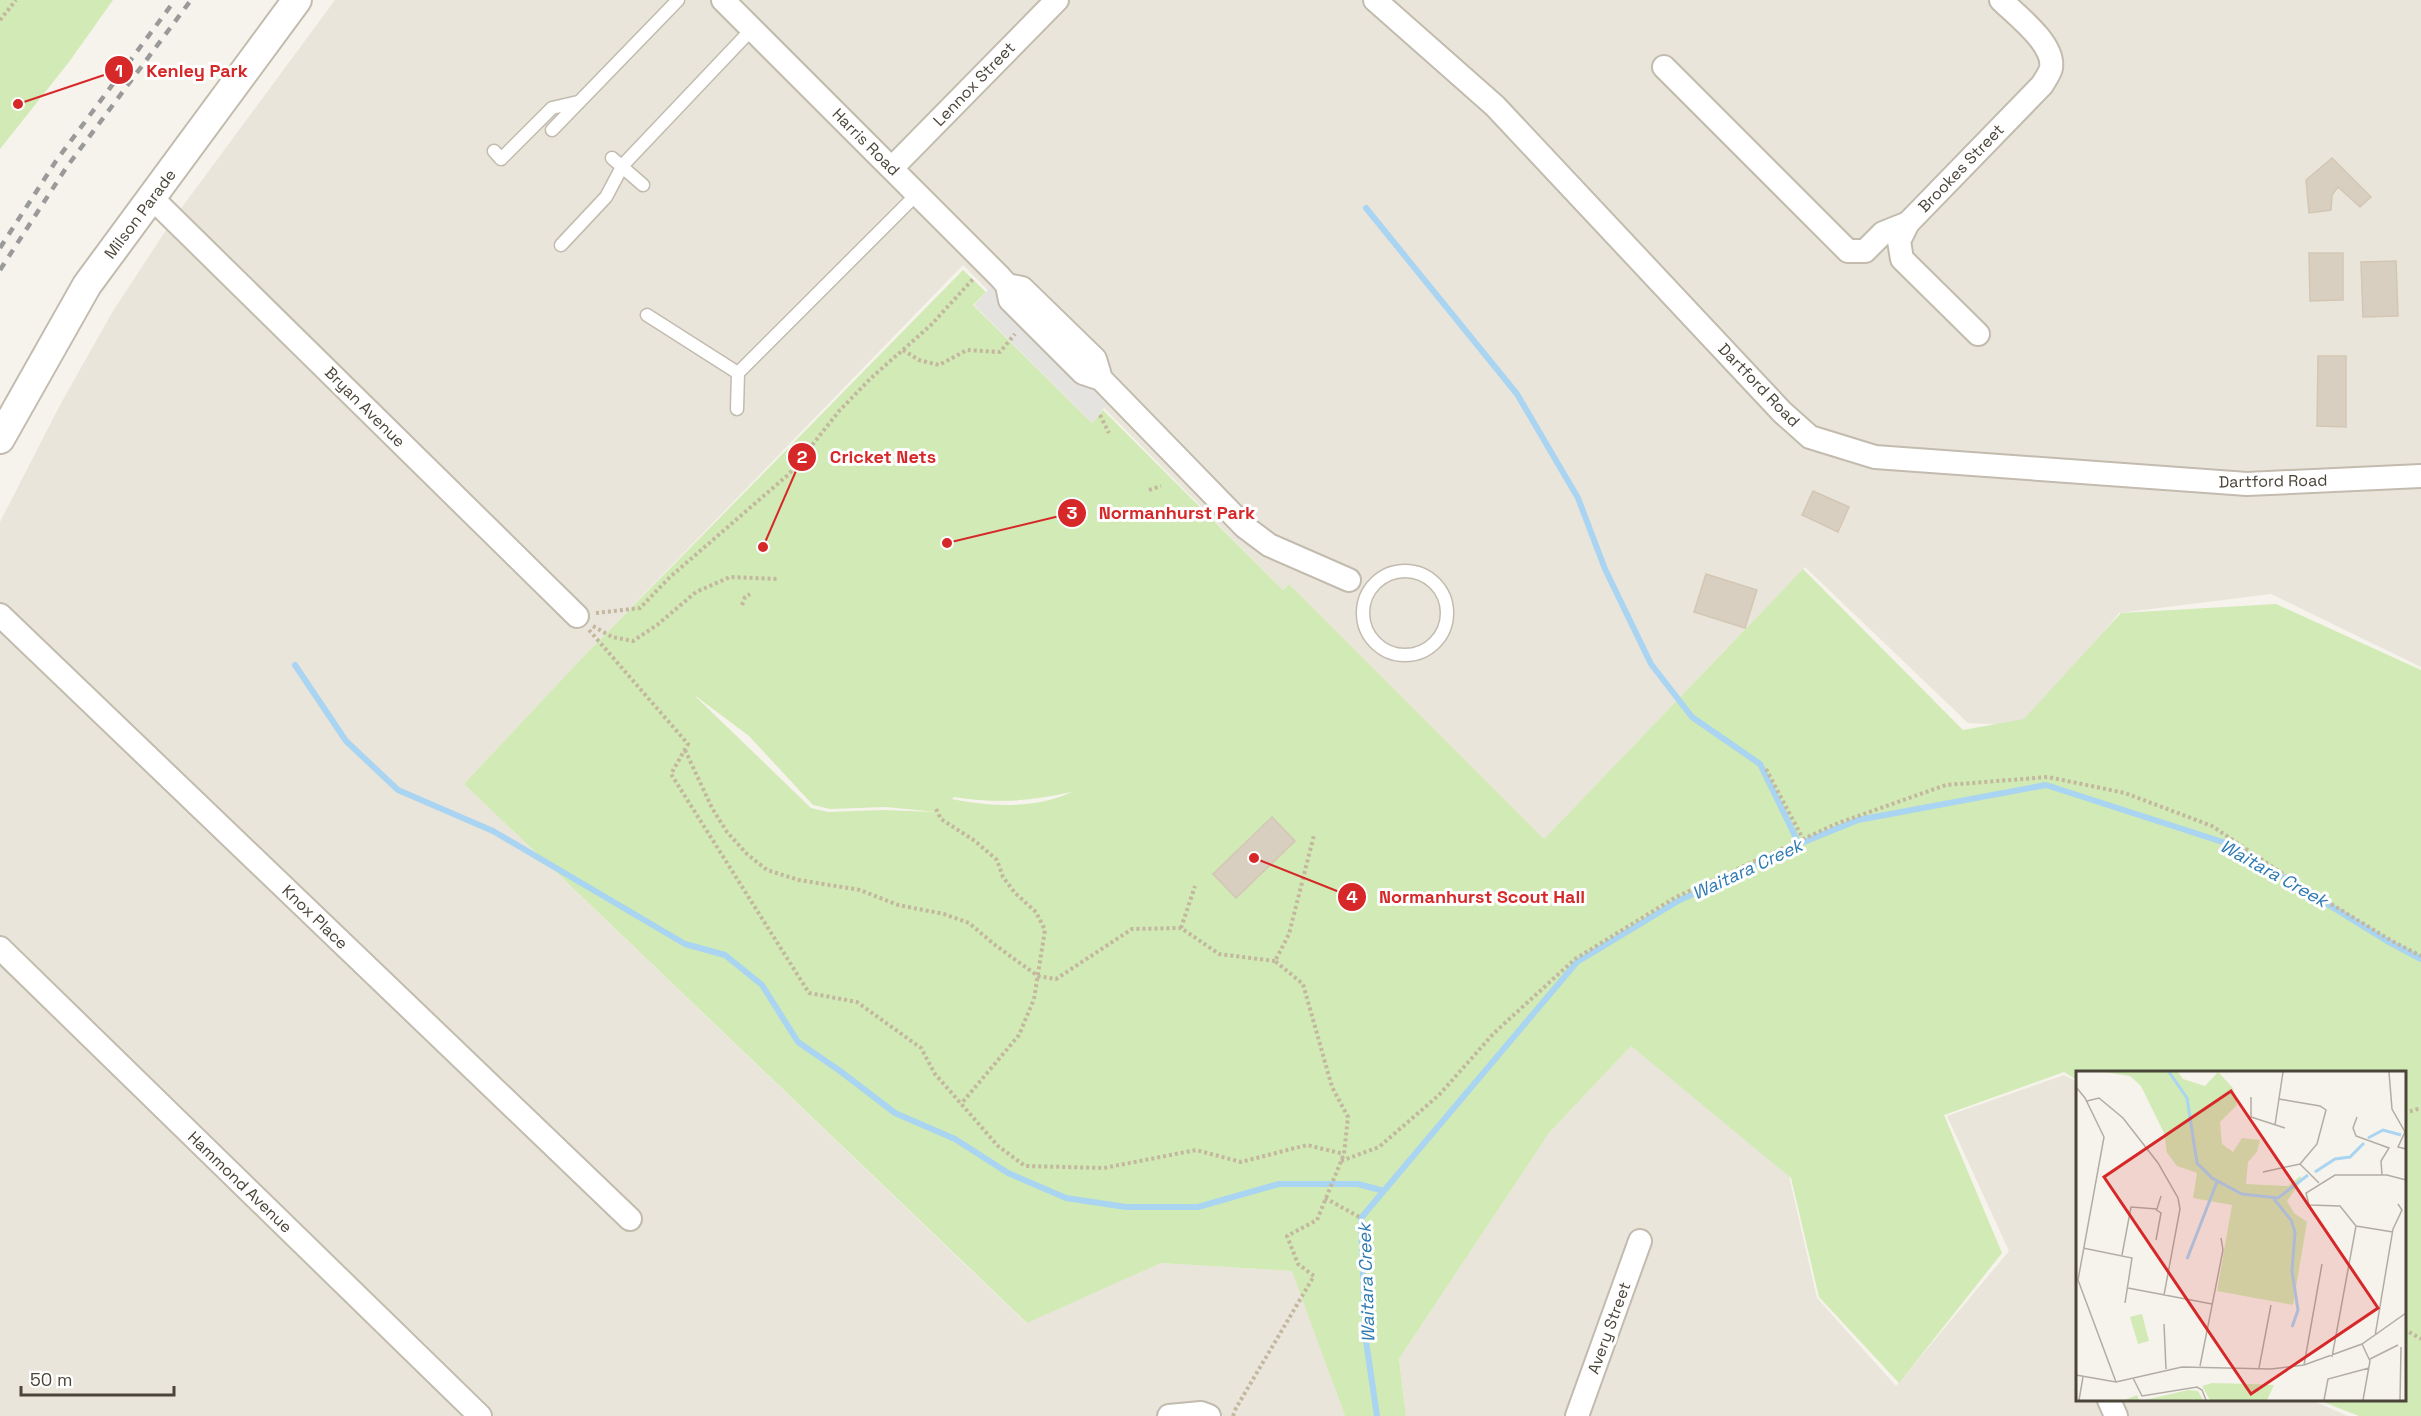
<svg xmlns="http://www.w3.org/2000/svg" width="2421" height="1416" font-family="'Space Grotesk',sans-serif">
  <rect width="100%" height="100%" fill="#f6f3ec"/>
  <!-- residential -->
  <path fill="#eae5da" d="M 335,0 L 2421,0 L 2421,667 L 2271,594 L 2119,613 L 2029,726 L 1968,723 L 1805,567 L 1544,839 L 1289,584 L 1283,590 L 963,265 L 581,659 L 464,784 L 1026,1323 L 1161,1263 L 1293,1271 L 1345,1416 L 0,1416 L 0,522 L 60,405 L 113,311 L 174,218 Z
    M 1631,1046 L 1789,1176 L 1817,1298 L 1896,1386 L 2009,1251 L 1947,1116 L 2064,1075 L 2078,1082 L 2078,1400 L 2311,1400 L 2348,1416 L 1406,1416 L 1399,1359 L 1549,1133 Z"/>
  <!-- green -->
  <path fill="#d2eab5" fill-rule="evenodd" d="M 0,0 L 113,0 L 69,62 L 0,149 Z
    M 963,270 L 986,292 L 973,305 L 1092,423 L 1103,410 L 1283,590 L 1289,584 L 1544,839 L 1803,569 L 1963,730 L 2024,719 L 2121,613 L 2276,604 L 2421,670 L 2421,1416 L 2359,1416 L 2318,1400 L 2404,1400 L 2404,1072 L 2078,1072 L 2077,1080 L 2064,1072 L 1944,1115 L 2002,1253 L 1899,1383 L 1819,1297 L 1791,1178 L 1631,1046 L 1549,1133 L 1399,1359 L 1406,1416 L 1345,1416 L 1292,1271 L 1161,1263 L 1027,1323 L 464,784 L 581,659 ZM 693,694 L 749,736 L 813,805 L 830,809 L 886,807 L 936,812 L 883,810 L 828,812 L 811,808 ZM 1072,792 C 1036,809 990,807 952,799 L 954,797 C 1001,804 1027,801 1072,792 Z"/>
  <!-- parking -->
  <path fill="#e5e3e0" d="M 1000,277 L 1115,394 L 1092,423 L 974,305 Z"/>
  <g fill="none" stroke-linecap="round" stroke-linejoin="round">
    <!-- stream -->
    <path stroke="#a9d4f2" stroke-width="6" d="M 1366,208 L 1517,394 L 1578,498 L 1605,569 L 1651,664 L 1692,717 L 1760,764 L 1799,844
      M 295,665 L 346,741 L 398,790 L 493,831 L 685,944 L 725,955 L 762,985 L 798,1042 L 840,1071 L 895,1113 L 955,1139 L 1008,1173 L 1066,1198 L 1126,1207 L 1198,1207 L 1279,1184 L 1358,1184 L 1384,1191
      M 1377,1416 L 1365,1334 L 1361,1218 L 1577,962 L 1678,901 L 1799,844 L 1858,820 L 2046,785 L 2232,845 L 2387,941 L 2421,959"/>
  </g>
  <!-- building -->
  <path fill="#d8cfc1" stroke="#d3c7b4" stroke-width="1.5" d="M 2332,158 L 2371,197 L 2360,207 L 2338,187 L 2332,195 L 2331,210 L 2309,213 L 2306,180 Z
    M 2309,253 L 2343,253 L 2343,300 L 2310,301 Z
    M 2396,261 L 2398,316 L 2363,317 L 2361,262 Z
    M 2318,356 L 2346,356 L 2346,427 L 2317,426 Z
    M 1813,491 L 1849,507 L 1838,532 L 1802,515 Z
    M 1706,574 L 1757,590 L 1745,628 L 1694,612 Z
    M 1272,817 L 1295,841 L 1236,898 L 1213,874 Z"/>
  <g fill="none" stroke-linecap="round" stroke-linejoin="round">
    <defs>
      <path id="service" d="M 552,130 L 678,0
        M 494,151 L 501,159 L 552,108 L 578,102
        M 612,158 L 643,185
        M 561,245 L 606,197 L 623,165 L 752,29
        M 647,315 L 738,373 L 917,194
        M 737,409 L 738,373
        M1363 613a42 42 0 1 1 84 0a42 42 0 1 1-84 0Z"/>
      <path id="minor" d="M 723,0 L 1000,277 L 1007,285 L 1010,300 L 1083,373 L 1101,379 L 1245,527 L 1269,545 L 1349,580
        M 1375,0 L 1495,106 L 1782,412 L 1810,437 L 1875,457 L 2247,484 L 2421,476
        M 1664,67 L 1848,251 L 1865,251 L 1883,233 L 1908,223
        M 892,168 L 1057,0
        M 152,198 L 577,616
        M 1007,285 L 1022,288 L 1095,359 L 1101,379
        M 1978,334 L 1902,259 L 1899,241 L 1908,223 L 2042,85 C 2045,80 2050,73 2051,68 C 2055,44 2016,15 2001,0
        M 0,615 L 630,1219
        M 0,948 L 480,1416
        M 2109,1400 L 2116,1416
        M 1169,1416 L 1201,1413 L 1209,1416
        M 1577,1416 L 1640,1241"/>
      <path id="tertiary" d="M 0,439 L 87,285 L 297,0"/>
    </defs>
    <!-- service casing -->
    <use href="#service" stroke="#c2bbae" stroke-width="15"/>
    <!-- minor casing -->
    <use href="#minor" stroke="#c2bbae" stroke-width="26"/>
    <!-- tertiary casing -->
    <use href="#tertiary" stroke="#c2bbae" stroke-width="32"/>
    <!-- path -->
    <path stroke="#c4b79f" stroke-width="4" stroke-dasharray="3 3" stroke-linecap="butt" d="M 0,20 L 16,0
      M 903,350 L 919,360 L 939,365 L 967,350 L 1000,352 L 1015,334
      M 1100,415 L 1109,433
      M 1149,490 L 1161,486
      M 742,605 L 745,597 L 750,594
      M 596,613 L 640,608 L 670,577 L 789,474 L 840,410 L 871,378 L 931,325 L 973,279
      M 593,626 L 612,637 L 633,641 L 657,625 L 696,592 L 730,577 L 778,579
      M 589,630 L 688,744 L 671,774 L 809,993 L 857,1002 L 921,1048 L 935,1074 L 998,1146 L 1025,1166 L 1104,1168 L 1196,1150 L 1241,1162 L 1307,1145 L 1344,1154
      M 685,750 L 712,808 L 727,832 L 747,854 L 767,870 L 799,880 L 860,890 L 898,905 L 944,914 L 969,923 L 995,945 L 1038,976 L 1056,979 L 1132,929 L 1181,928 L 1219,954 L 1275,961
      M 1766,769 L 1803,839
      M 936,809 L 941,819 L 975,841 L 997,860 L 1003,877 L 1015,893 L 1036,912 L 1045,930 L 1034,999 L 1019,1035 L 961,1104
      M 1181,928 L 1195,886
      M 2404,1113 L 2421,1108
      M 1341,1161 L 1379,1147 L 1439,1095 L 1494,1033 L 1575,959 L 1676,897 L 1838,823 L 1946,785 L 2048,777 L 2125,793 L 2212,826 L 2298,884 L 2392,941 L 2421,956
      M 1325,1198 L 1361,1218
      M 2404,1329 L 2421,1339
      M 1233,1416 L 1236,1408 L 1314,1276 L 1298,1264 L 1287,1236 L 1317,1220 L 1344,1154 L 1348,1117 L 1332,1087 L 1303,984 L 1275,961 L 1289,934 L 1314,835"/>
    <!-- service -->
    <use href="#service" stroke="#fff" stroke-width="12"/>
    <!-- minor -->
    <use href="#minor" stroke="#fff" stroke-width="22"/>
    <!-- tertiary -->
    <use href="#tertiary" stroke="#fff" stroke-width="28"/>
    <!-- rail -->
    <path stroke="#9a9a9a" stroke-width="4.5" stroke-dasharray="8 8" stroke-linecap="butt" d="M 0,248 L 56,161 L 175,0
      M 0,270 L 66,168 L 191,0"/>
  </g>
  <g text-anchor="middle" dominant-baseline="central" stroke-width="6" stroke-linejoin="round" paint-order="stroke">
    <!-- street labels -->
    <g font-size="16" fill="#4b4439" stroke="#fff">
      <text transform="translate(974 84) rotate(-46)">Lennox Street</text>
      <text transform="translate(866 142) rotate(45)">Harris Road</text>
      <text transform="translate(1961 168) rotate(-46)">Brookes Street</text>
      <text transform="translate(140 214) rotate(-53)">Milson Parade</text>
      <text transform="translate(1759 385) rotate(46)">Dartford Road</text>
      <text transform="translate(365 407) rotate(45)">Bryan Avenue</text>
      <text transform="translate(2273 481) rotate(-1)">Dartford Road</text>
      <text transform="translate(315 917) rotate(44)">Knox Place</text>
      <text transform="translate(240 1182) rotate(44)">Hammond Avenue</text>
      <text transform="translate(1609 1328) rotate(-70)">Avery Street</text>
    </g>
    <!-- water labels -->
    <g font-size="18" font-style="italic" fill="#2e7ab2" stroke="#fff">
      <text transform="translate(1747 869) rotate(-25)">Waitara Creek</text>
      <text transform="translate(2274 873) rotate(29)">Waitara Creek</text>
      <text transform="translate(1366 1283) rotate(-92)">Waitara Creek</text>
    </g>
  </g>
  <!-- overview -->
  <g transform="translate(2076 1071)">
    <rect width="330" height="330" fill="#f6f3ec"/>
    <path d="M 28,1 L 102,1 L 107,8 L 129,15 L 142,1 L 157,17 L 161,34 L 144,51 L 146,73 L 157,81 L 166,67 L 184,69 L 181,81 L 172,91 L 170,113 L 212,115 L 224,105 L 226,109 L 211,130 L 218,142 L 231,151 L 217,234 L 141,220 L 156,134 L 117,127 L 121,102 L 101,95 L 91,82 L 88,62 L 65,15 L 54,5 ZM 66,243 L 73,270 L 62,273 L 54,246 ZM 136,312 L 176,313 L 198,314 L 191,329 L 134,329 L 126,315 ZM 112,319 L 122,320 L 127,329 L 49,329 L 61,324 L 63,329 L 69,329 Z" fill="#d2eab5"/>
    <path fill="none" stroke="#a9d4f2" stroke-width="3" d="M 93,1 L 111,27 L 121,92 L 136,107 L 166,123 L 202,127 L 232,104M 292,67 L 307,59 L 325,64M 239,101 L 259,88 L 274,86 L 288,72M 198,128 L 215,149 L 219,161 L 216,200 L 222,239 L 216,256M 111,188 L 141,111"/>
    <path fill="none" stroke="#b2ada4" stroke-width="1.5" d="M 313,1 L 316,38 L 329,61 L 322,76 L 330,78M 0,16 L 9,27 L 28,66 L 2,209 L 40,311M 175,26 L 175,46 L 209,57M 203,28 L 244,35 L 250,39 L 241,73 L 224,93M 11,30 L 23,27 L 47,47 L 82,92 L 102,127 L 104,138 L 88,224M 281,46 L 277,57 L 280,65 L 313,77 L 305,90 L 306,104M 199,54 L 207,1M 187,101 L 224,93 L 243,112M 79,138 L 85,142 L 80,169M 280,155 L 264,135 L 233,134 L 230,122 L 259,104 L 311,104 L 330,109M 280,155 L 317,161M 7,177 L 56,187 L 49,232M 46,184 L 55,136 L 81,138 L 85,125M 52,217 L 136,233M 88,253 L 90,298M 299,265 L 317,158 L 326,139 L 322,133M 286,273 L 294,290 L 287,329M 256,286 L 280,155M 294,288 L 322,274M 228,294 L 246,193M 124,295 L 147,179 L 145,167M 183,297 L 195,234M 0,304 L 40,311 L 106,296 L 195,298 L 228,294 L 286,273 L 330,242M 57,307 L 66,325 L 121,316 L 126,319 L 130,329M 3,329 L 7,306M 248,329 L 252,308 L 293,297M 324,329 L 325,276"/>
    <path fill="#d62828" fill-opacity="0.15" stroke="#d62828" stroke-width="3" d="M 155,20 L 302,237 L 175,323 L 28,106 Z"/>
    <rect width="330" height="330" fill="none" stroke="#4b4439" stroke-width="3"/>
  </g>
  <!-- callouts -->
  <path fill="none" stroke="#d62828" stroke-width="2" d="M18 104L119 70M763 547L802 457M947 543L1072 513M1254 858L1352 897"/>
  <g fill="#d62828" stroke="#fff" stroke-width="2">
    <circle cx="18" cy="104" r="6"/>
    <circle cx="763" cy="547" r="6"/>
    <circle cx="947" cy="543" r="6"/>
    <circle cx="1254" cy="858" r="6"/>
    <circle cx="119" cy="70" r="15"/>
    <circle cx="802" cy="457" r="15"/>
    <circle cx="1072" cy="513" r="15"/>
    <circle cx="1352" cy="897" r="15"/>
  </g>
  <g font-size="18" text-anchor="middle" font-weight="bold" fill="#fff">
    <text x="119" y="77">1</text>
    <text x="802" y="463">2</text>
    <text x="1072" y="519">3</text>
    <text x="1352" y="903">4</text>
  </g>
  <g font-size="18" text-anchor="middle" font-weight="bold" fill="#d62828" stroke="#fff" stroke-width="6" stroke-linejoin="round" paint-order="stroke">
    <text x="197" y="77">Kenley Park</text>
    <text x="883" y="463">Cricket Nets</text>
    <text x="1177" y="519">Normanhurst Park</text>
    <text x="1482" y="903">Normanhurst Scout Hall</text>
  </g>
  <!-- scale -->
  <path d="M21 1386v9h153v-9" fill="none" stroke="#4b4439" stroke-width="3"/>
  <text x="30" y="1386" font-size="18" fill="#4b4439" stroke="#ffffff" stroke-width="4.5" paint-order="stroke">50 m</text>
</svg>
